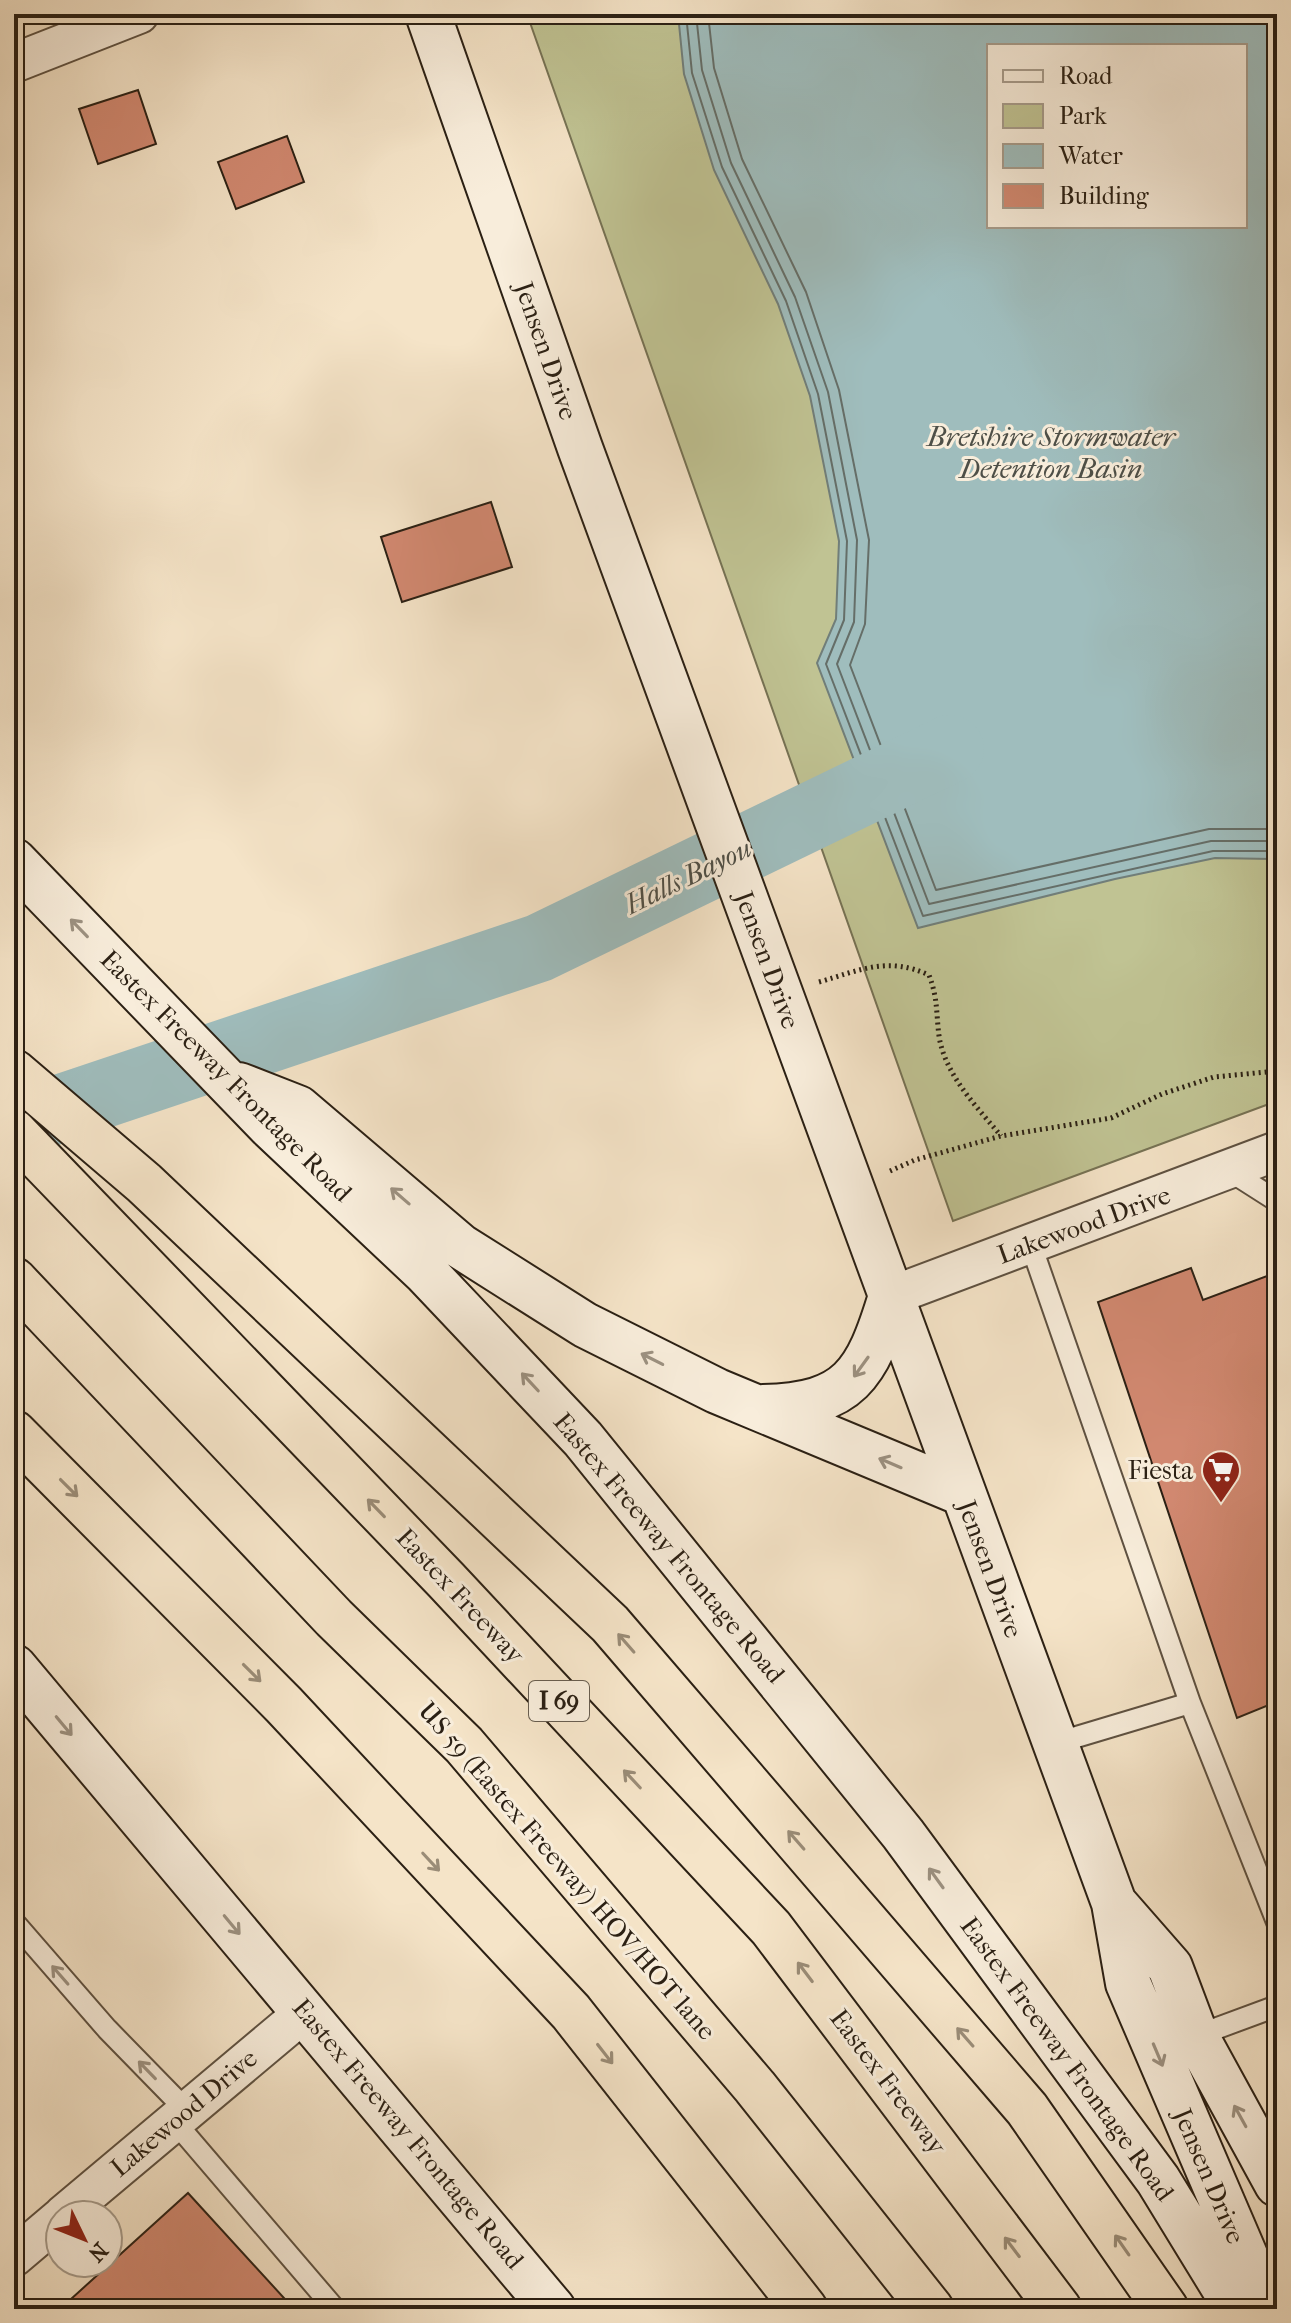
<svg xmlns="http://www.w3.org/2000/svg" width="1291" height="2323" font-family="'IM FELL French Canon',serif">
  <rect width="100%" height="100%" fill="#f5e4c8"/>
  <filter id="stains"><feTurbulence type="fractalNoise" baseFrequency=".0025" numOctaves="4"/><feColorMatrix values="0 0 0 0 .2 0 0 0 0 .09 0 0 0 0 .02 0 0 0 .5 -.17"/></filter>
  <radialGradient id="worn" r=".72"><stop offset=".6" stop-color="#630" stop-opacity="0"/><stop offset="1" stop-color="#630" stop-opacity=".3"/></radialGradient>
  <!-- green -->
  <path fill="#c0c393" stroke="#767254" stroke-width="2" fill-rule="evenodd" d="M 527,14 L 1277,14 L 1277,1101 L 953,1221 ZM 989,46 L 1245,46 L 1245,226 L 989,226 Z"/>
  <!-- water -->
  <path fill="#9fbdbd" stroke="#717e79" stroke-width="2" fill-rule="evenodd" d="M 678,14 L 1277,14 L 1277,859 L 1215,858 L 1115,879 L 918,928 L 817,663 L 836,619 L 839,541 L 810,396 L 778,304 L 714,170 L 684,74 ZM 989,46 L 1245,46 L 1245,226 L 989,226 Z"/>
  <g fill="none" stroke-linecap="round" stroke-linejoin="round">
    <!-- shore -->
    <path stroke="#656e68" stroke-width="2" d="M 686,14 L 692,73 L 722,167 L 786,301 L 818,394 L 847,541 L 844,620 L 826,664 L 923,916 L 1213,851 L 1277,851
      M 696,14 L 702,70 L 731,163 L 795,297 L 828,392 L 857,540 L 854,622 L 837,664 L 929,904 L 1211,841 L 1277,841
      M 708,14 L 714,68 L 742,159 L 806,292 L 839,390 L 869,540 L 865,624 L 850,665 L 936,890 L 1209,829 L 1277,829"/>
    <!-- river -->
    <path stroke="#9fbdbd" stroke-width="68" d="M 14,1124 L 539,948 L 950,749"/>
  </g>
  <!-- building -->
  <path fill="#d18870" stroke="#2b2014" stroke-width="2" d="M 138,90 L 156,144 L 98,164 L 79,109 Z
    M 287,136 L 304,182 L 236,209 L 218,162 Z
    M 491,502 L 512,567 L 402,602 L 381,537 Z
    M 1191,1268 L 1203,1300 L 1267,1276 L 1277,1304 L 1277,1724 L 1271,1704 L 1237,1718 L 1098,1302 Z
    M 188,2193 L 294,2309 L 60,2309 Z"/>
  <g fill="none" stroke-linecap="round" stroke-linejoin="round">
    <defs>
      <path id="lane" d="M 1230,1171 L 1277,1201
        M 1031,1245 L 1190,1703
        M 1053,1744 L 1190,1703 L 1277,1922
        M 14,1922 L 107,2029 L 187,2111
        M 1196,2036 L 1277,2006
        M 174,2121 L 335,2309"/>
      <path id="street" d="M 14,63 L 139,14
        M 891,1296 L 1277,1151
        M 63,2215 L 306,2011
        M 14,2257 L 60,2218"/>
      <path id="secondary" d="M 428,14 L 580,448 L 1114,1903 L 1128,1983 L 1268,2309
        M 14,861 L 270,1126 L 425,1272 L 583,1439 L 903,1834 L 1158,2180 L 1237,2309
        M 239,1085 L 298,1108 L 460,1246 L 585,1325 L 717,1391 L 962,1493
        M 763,1407 C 850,1405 867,1375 891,1296
        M 14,1667 L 553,2309
        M 1114,1903 L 1170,1967 L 1196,2036 L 1277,2184"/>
      <path id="highway" d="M 14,1072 L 144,1183 L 610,1624 L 1027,2109 L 1166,2309
        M 14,1132 L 446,1580 L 771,1928 L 1059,2309
        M 14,1280 L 334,1618 L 464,1745 L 755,2087 L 931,2309
        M 14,1433 L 284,1705 L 571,2012 L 805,2309"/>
    </defs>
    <!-- lane casing -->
    <use href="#lane" stroke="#5e5141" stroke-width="24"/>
    <!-- street casing -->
    <use href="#street" stroke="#5e5141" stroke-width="42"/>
    <!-- secondary casing -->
    <use href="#secondary" stroke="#2b2014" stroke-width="48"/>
    <!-- highway casing -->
    <use href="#highway" stroke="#2b2014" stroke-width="48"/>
    <!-- path -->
    <path stroke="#2b2014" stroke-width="5" stroke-dasharray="2 4" stroke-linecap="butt" d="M 819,982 C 861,970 887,956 929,975 C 938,999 936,1012 939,1036 C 945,1075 977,1107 1001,1136
      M 890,1171 L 915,1160 L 1001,1136 L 1111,1118 L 1162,1094 L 1214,1077 L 1277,1071"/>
    <!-- lane -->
    <use href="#lane" stroke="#f8eddb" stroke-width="20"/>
    <!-- street -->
    <use href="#street" stroke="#f8eddb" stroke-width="38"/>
    <!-- secondary -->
    <use href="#secondary" stroke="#f8eddb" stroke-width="44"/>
    <!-- highway -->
    <use href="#highway" stroke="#f5e4c8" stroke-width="44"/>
  </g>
  <!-- one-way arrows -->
  <defs><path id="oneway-shaft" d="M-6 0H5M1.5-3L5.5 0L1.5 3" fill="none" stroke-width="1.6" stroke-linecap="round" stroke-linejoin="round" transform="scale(2)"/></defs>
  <g stroke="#9c9181">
    <use href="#oneway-shaft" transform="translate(79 928) rotate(-134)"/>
    <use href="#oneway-shaft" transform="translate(400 1196) rotate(-139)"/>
    <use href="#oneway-shaft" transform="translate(652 1359) rotate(-153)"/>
    <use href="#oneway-shaft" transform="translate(861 1367) rotate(126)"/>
    <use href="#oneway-shaft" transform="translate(530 1382) rotate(-133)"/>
    <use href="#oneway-shaft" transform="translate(890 1463) rotate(-157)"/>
    <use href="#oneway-shaft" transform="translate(64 1726) rotate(50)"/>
    <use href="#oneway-shaft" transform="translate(936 1878) rotate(-126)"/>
    <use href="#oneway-shaft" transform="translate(232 1925) rotate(50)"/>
    <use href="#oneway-shaft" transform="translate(60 1975) rotate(-131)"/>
    <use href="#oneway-shaft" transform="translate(1158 2055) rotate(67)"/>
    <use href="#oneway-shaft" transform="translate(147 2070) rotate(-134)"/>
    <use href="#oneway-shaft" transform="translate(1240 2116) rotate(-119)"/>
  </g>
  <g stroke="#9a8c77">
    <use href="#oneway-shaft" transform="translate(69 1488) rotate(45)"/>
    <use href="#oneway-shaft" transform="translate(376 1508) rotate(-134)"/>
    <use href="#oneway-shaft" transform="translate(626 1643) rotate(-131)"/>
    <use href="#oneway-shaft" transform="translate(252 1673) rotate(45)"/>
    <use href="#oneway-shaft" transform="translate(632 1779) rotate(-133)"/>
    <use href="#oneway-shaft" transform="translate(796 1840) rotate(-131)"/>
    <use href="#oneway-shaft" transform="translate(431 1862) rotate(47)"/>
    <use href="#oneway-shaft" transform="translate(805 1972) rotate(-127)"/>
    <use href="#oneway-shaft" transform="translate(965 2037) rotate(-131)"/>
    <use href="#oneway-shaft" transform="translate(605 2054) rotate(52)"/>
    <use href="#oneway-shaft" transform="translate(1122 2245) rotate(-125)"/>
    <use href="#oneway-shaft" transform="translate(1012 2247) rotate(-127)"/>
  </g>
  <!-- icons -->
  <defs>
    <symbol id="supermarket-pin" viewBox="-11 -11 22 30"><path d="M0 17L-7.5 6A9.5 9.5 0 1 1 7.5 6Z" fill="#8f2418" stroke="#f8eddb"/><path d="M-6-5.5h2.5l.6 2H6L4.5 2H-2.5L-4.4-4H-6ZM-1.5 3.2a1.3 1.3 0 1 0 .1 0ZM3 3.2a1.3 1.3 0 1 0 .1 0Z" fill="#fff"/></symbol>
  </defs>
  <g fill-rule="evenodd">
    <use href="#supermarket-pin" x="1199" y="1448" width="44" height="60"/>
  </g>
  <g text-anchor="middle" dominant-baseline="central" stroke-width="6" stroke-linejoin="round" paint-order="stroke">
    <!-- shield labels -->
    <rect fill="#f8eddb" stroke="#685e50" stroke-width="2" x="529" y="1681" width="60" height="40" rx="6"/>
    <g font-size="24" font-weight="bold" fill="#2b2014">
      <text x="559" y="1701">I 69</text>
    </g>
    <!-- street labels -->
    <g font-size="26" fill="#2b2014" stroke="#f8eddb">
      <text transform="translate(546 351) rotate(71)">Jensen Drive</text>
      <text transform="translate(767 960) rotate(70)">Jensen Drive</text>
      <text transform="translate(226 1076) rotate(45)">Eastex Freeway Frontage Road</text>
      <text transform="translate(1084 1225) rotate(-20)">Lakewood Drive</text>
      <text transform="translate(669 1548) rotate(50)">Eastex Freeway Frontage Road</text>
      <text transform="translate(990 1569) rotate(70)">Jensen Drive</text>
      <text transform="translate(460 1596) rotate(47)">Eastex Freeway</text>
      <text transform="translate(567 1871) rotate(49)">US 59 (Eastex Freeway) HOV/HOT lane</text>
      <text transform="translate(1067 2059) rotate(54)">Eastex Freeway Frontage Road</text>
      <text transform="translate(888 2082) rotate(53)">Eastex Freeway</text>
      <text transform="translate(184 2113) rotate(-40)">Lakewood Drive</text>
      <text transform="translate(408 2134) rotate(50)">Eastex Freeway Frontage Road</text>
      <text transform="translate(1209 2176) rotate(67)">Jensen Drive</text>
    </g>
    <!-- poi labels -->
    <g font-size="26" fill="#2b2014" stroke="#f8eddb" text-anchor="end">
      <text x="1193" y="1470">Fiesta</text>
    </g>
    <!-- water labels -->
    <g font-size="28" font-style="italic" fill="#4e4f47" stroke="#f8eddb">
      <text x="1051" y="436">Bretshire Stormwater<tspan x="1051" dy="32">Detention Basin</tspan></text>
      <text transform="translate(688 876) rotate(-26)">Halls Bayou</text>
    </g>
  </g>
  <!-- margin -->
  <rect width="1291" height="2323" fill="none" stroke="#f5e4c8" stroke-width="48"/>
  <rect x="16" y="16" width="1259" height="2291" fill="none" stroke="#2b2014" stroke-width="4"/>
  <rect x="24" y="24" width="1243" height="2275" fill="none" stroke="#2b2014" stroke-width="2"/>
  <!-- legend -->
  <rect x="987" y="44" width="260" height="184" fill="#f8eddb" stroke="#a69b8b" stroke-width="2"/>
  <rect x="1003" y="70" width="40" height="12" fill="#f8eddb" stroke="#a69b8b" stroke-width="2"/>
  <text x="1059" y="84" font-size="24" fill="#2b2014">Road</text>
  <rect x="1003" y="104" width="40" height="24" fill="#c0c393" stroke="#a69b8b" stroke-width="2"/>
  <text x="1059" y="124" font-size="24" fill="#2b2014">Park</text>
  <rect x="1003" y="144" width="40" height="24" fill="#9fbdbd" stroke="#a69b8b" stroke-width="2"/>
  <text x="1059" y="164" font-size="24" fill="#2b2014">Water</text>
  <rect x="1003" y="184" width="40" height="24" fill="#d18870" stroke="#a69b8b" stroke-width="2"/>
  <text x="1059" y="204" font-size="24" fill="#2b2014">Building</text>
  <!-- north arrow -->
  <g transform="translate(84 2239) rotate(133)"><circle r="38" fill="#f8eddb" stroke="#a69b8b" stroke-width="2"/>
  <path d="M0-6L14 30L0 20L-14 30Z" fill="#8f2418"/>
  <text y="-12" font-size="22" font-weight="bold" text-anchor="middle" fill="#2b2014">N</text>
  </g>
  <rect width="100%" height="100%" filter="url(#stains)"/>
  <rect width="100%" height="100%" fill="url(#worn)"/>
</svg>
